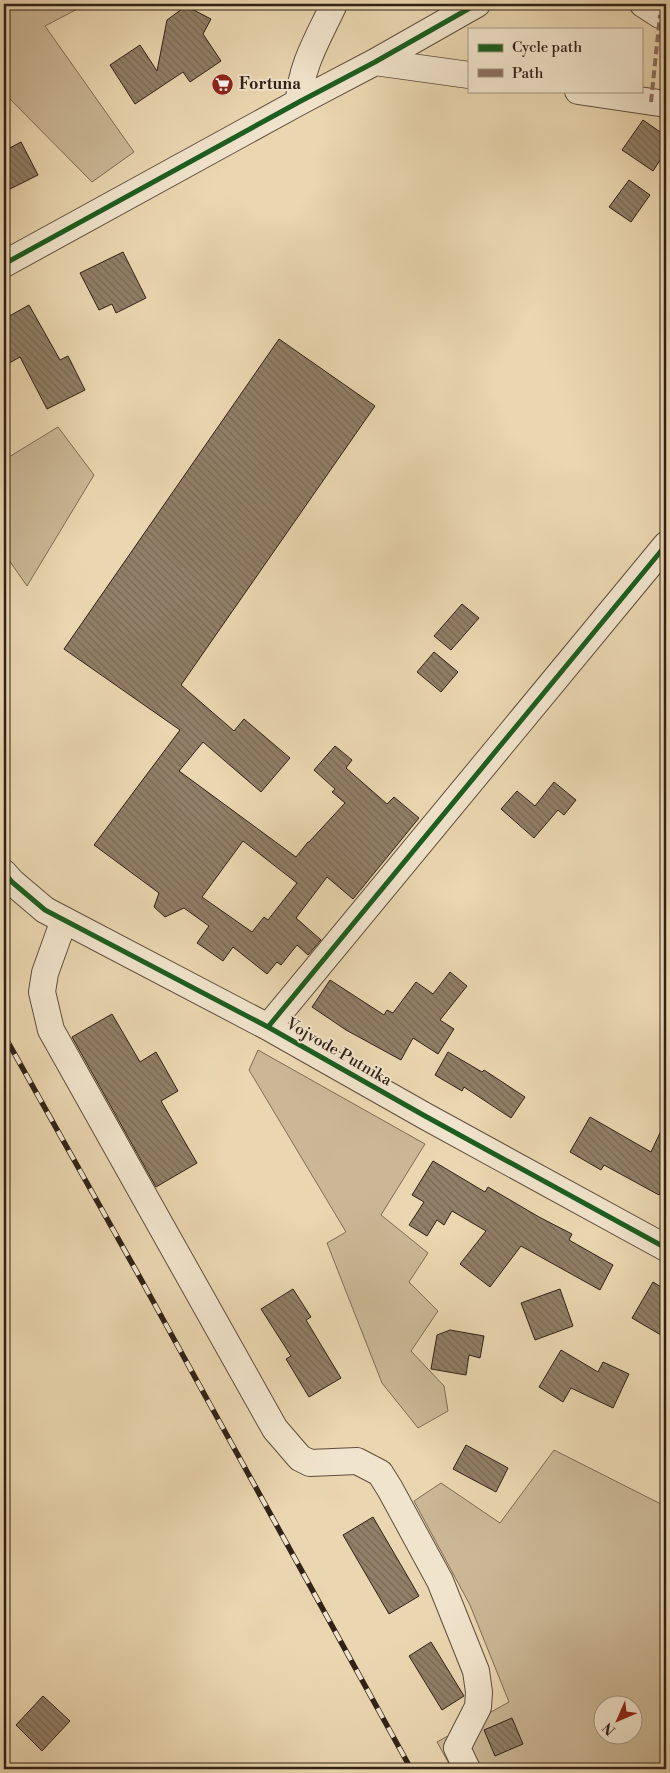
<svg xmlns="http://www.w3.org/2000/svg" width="670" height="1773" font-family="'Libre Bodoni',serif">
  <defs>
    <pattern id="building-back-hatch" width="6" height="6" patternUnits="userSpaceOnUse" patternTransform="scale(1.25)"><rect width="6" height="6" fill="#917f67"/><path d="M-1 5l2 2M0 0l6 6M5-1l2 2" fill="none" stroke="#776854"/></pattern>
  </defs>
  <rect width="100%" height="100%" fill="#ead6b0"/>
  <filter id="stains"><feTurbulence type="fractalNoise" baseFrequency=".004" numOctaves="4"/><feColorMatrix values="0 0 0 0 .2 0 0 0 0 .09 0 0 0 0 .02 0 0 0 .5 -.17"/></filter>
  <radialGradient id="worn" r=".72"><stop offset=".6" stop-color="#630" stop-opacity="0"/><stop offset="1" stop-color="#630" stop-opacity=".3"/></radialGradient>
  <!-- grass -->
  <path fill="#cbb796" stroke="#7e6c56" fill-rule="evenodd" d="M 4,4 L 87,4 L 45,26 L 134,152 L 92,182 L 4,93 Z
    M 58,427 L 94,475 L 27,586 L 4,553 L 4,460 Z
    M 258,1050 L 425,1144 L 381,1215 L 428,1253 L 409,1282 L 438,1311 L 411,1351 L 444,1386 L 448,1411 L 418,1428 L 382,1383 L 327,1243 L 346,1232 L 249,1070 Z
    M 554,1450 L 663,1505 L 666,1501 L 666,1769 L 452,1769 L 437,1742 L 509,1702 L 470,1605 L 414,1501 L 441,1483 L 500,1523 ZM 602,1706 L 632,1706 L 632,1736 L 602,1736 Z"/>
  <!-- building -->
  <path fill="url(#building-back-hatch)" stroke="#312117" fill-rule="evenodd" d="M 186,6 L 211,19 L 203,34 L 221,61 L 190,82 L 183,72 L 135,104 L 110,65 L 140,45 L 157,71 L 167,20 Z
    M 643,120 L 666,136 L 666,151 L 653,171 L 622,150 Z
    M 21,142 L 38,175 L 4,192 L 4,151 Z
    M 629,180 L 650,195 L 631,222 L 609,207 Z
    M 123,252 L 146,298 L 116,313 L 112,304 L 99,310 L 80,273 Z
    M 29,305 L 60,360 L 68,356 L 85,390 L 47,409 L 20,357 L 4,366 L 4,319 Z
    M 279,339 L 375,406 L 181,685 L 234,731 L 244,719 L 290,758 L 261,792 L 203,742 L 179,771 L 296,857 L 308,842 L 309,842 L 345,803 L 332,792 L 335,789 L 314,770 L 335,746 L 352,760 L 346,768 L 387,804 L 394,797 L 419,818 L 353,899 L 327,877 L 296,918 L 321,940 L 308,955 L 297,945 L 281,965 L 277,962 L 267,974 L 233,947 L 223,961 L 197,943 L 209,926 L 184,908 L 165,917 L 154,907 L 159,893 L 94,845 L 180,730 L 64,649 ZM 243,841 L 297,883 L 268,920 L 264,917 L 252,932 L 202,897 Z
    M 462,604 L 479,618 L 451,650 L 434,636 Z
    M 434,652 L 458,672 L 441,692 L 417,672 Z
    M 554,782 L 576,800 L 564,815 L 558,810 L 534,838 L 501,809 L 517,791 L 535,806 Z
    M 450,972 L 467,986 L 440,1020 L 454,1029 L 438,1054 L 413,1038 L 401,1060 L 346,1030 L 312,1007 L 330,980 L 384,1015 L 387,1010 L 393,1013 L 416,982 L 433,994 Z
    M 112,1014 L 140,1062 L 156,1052 L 178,1091 L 161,1101 L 197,1163 L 156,1187 L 72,1037 Z
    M 448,1052 L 482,1072 L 484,1070 L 525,1097 L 511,1118 L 464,1087 L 462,1091 L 435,1075 Z
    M 590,1117 L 651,1152 L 666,1120 L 666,1183 L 659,1195 L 604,1165 L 601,1170 L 570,1152 Z
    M 433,1161 L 485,1192 L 488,1187 L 539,1217 L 572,1234 L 569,1240 L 613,1265 L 600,1290 L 521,1246 L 490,1287 L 460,1264 L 486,1231 L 452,1211 L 444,1225 L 437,1220 L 427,1236 L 409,1225 L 424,1202 L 412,1195 Z
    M 653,1282 L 666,1290 L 666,1338 L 632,1318 Z
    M 293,1289 L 311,1317 L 306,1320 L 341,1378 L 309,1397 L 286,1359 L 291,1356 L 261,1309 Z
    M 560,1289 L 573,1326 L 535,1340 L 521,1303 Z
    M 450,1330 L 484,1336 L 480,1358 L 469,1355 L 466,1375 L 431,1369 L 437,1335 Z
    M 561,1350 L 598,1372 L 603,1362 L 629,1374 L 613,1408 L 571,1388 L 563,1402 L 539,1387 Z
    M 466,1445 L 508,1468 L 496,1492 L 453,1469 Z
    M 373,1517 L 419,1596 L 389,1614 L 343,1535 Z
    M 431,1642 L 464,1696 L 442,1710 L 409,1656 Z
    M 43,1696 L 70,1721 L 42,1751 L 16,1725 Z
    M 512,1718 L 523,1744 L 495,1756 L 484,1730 Z"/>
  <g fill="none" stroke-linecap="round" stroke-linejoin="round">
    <defs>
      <path id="minor" d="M 643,4 L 660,15 L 666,16
        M 375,62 L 469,75
        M 578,91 L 666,104
        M 299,102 C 300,66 320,35 334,4
        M 4,264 L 299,102 L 375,62 L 477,4
        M 4,873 L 12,882 L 45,910 L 268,1027 L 425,1116 L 666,1248
        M 64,920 L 45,973 L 42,992 L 51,1030 L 275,1429 L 300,1458 L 310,1463 L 357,1461 L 380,1473 L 390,1489 L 440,1581 L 476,1671 L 479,1692 L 478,1707 L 457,1748 L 467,1769
        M 268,1027 L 666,545"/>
    </defs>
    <!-- minor casing -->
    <use href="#minor" stroke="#5f4e3d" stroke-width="28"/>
    <!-- minor -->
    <use href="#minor" stroke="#f1e4cc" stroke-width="26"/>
    <defs>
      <path id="rail" d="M 4,1035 L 143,1283 L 411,1769"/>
    </defs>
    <!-- rail casing -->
    <use href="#rail" stroke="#312117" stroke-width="5.5"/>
    <!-- rail -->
    <use href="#rail" stroke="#f1e4cc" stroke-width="4" stroke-dasharray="11" stroke-linecap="butt"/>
    <!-- quiet -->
    <path stroke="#8d6e63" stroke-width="4" stroke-dasharray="8 4" stroke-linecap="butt" d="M 651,102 L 660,15"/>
    <defs>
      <path id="cycleway" d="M 4,264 L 299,102 L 375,62 L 477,4
        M 4,873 L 12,882 L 45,910 L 268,1027 L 425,1116 L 666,1248
        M 268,1027 L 666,545"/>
    </defs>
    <!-- cycleway casing -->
    <use href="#cycleway" stroke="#f1e4cc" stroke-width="8"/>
    <!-- cycleway -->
    <use href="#cycleway" stroke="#1b5e20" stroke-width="5"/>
  </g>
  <!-- icons -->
  <defs>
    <symbol id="supermarket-disc" viewBox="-11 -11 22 22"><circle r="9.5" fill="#8f2418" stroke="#f1e4cc"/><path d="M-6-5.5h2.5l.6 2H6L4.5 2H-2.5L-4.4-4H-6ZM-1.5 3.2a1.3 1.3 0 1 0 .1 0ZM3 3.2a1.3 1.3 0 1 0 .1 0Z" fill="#fff"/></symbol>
  </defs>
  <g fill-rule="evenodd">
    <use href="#supermarket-disc" x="210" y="72" width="25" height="25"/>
  </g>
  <g text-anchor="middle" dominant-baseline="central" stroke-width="4" stroke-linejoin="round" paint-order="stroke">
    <!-- poi labels -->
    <g font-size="16" font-weight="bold" fill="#312117" stroke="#f1e4cc" text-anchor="start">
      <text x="239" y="84">Fortuna</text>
    </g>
    <!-- street labels -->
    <g font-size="16" fill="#312117" stroke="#f1e4cc">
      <text transform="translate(339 1052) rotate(30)">Vojvode Putnika</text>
    </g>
  </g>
  <!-- margin -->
  <rect width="670" height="1773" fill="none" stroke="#ead6b0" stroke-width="20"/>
  <rect x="5" y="5" width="660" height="1763" fill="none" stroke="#312117" stroke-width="2.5"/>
  <rect x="10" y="10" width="650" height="1753" fill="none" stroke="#312117"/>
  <!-- legend -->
  <rect x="468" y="28" width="175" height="65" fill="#f1e4cc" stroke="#a49684"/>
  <rect x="478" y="44" width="25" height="8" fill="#1b5e20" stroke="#a49684"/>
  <text x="512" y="52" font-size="15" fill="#312117">Cycle path</text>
  <rect x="478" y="69" width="25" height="8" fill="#8d6e63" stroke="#a49684"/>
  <text x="512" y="78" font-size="15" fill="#312117">Path</text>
  <!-- north arrow -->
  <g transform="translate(618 1720) rotate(225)"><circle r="24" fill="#f1e4cc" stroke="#a49684"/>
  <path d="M0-4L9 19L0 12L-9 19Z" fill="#8f2418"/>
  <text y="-8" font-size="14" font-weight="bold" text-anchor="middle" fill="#312117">N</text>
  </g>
  <rect width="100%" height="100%" filter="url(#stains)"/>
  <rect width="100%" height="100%" fill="url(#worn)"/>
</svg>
